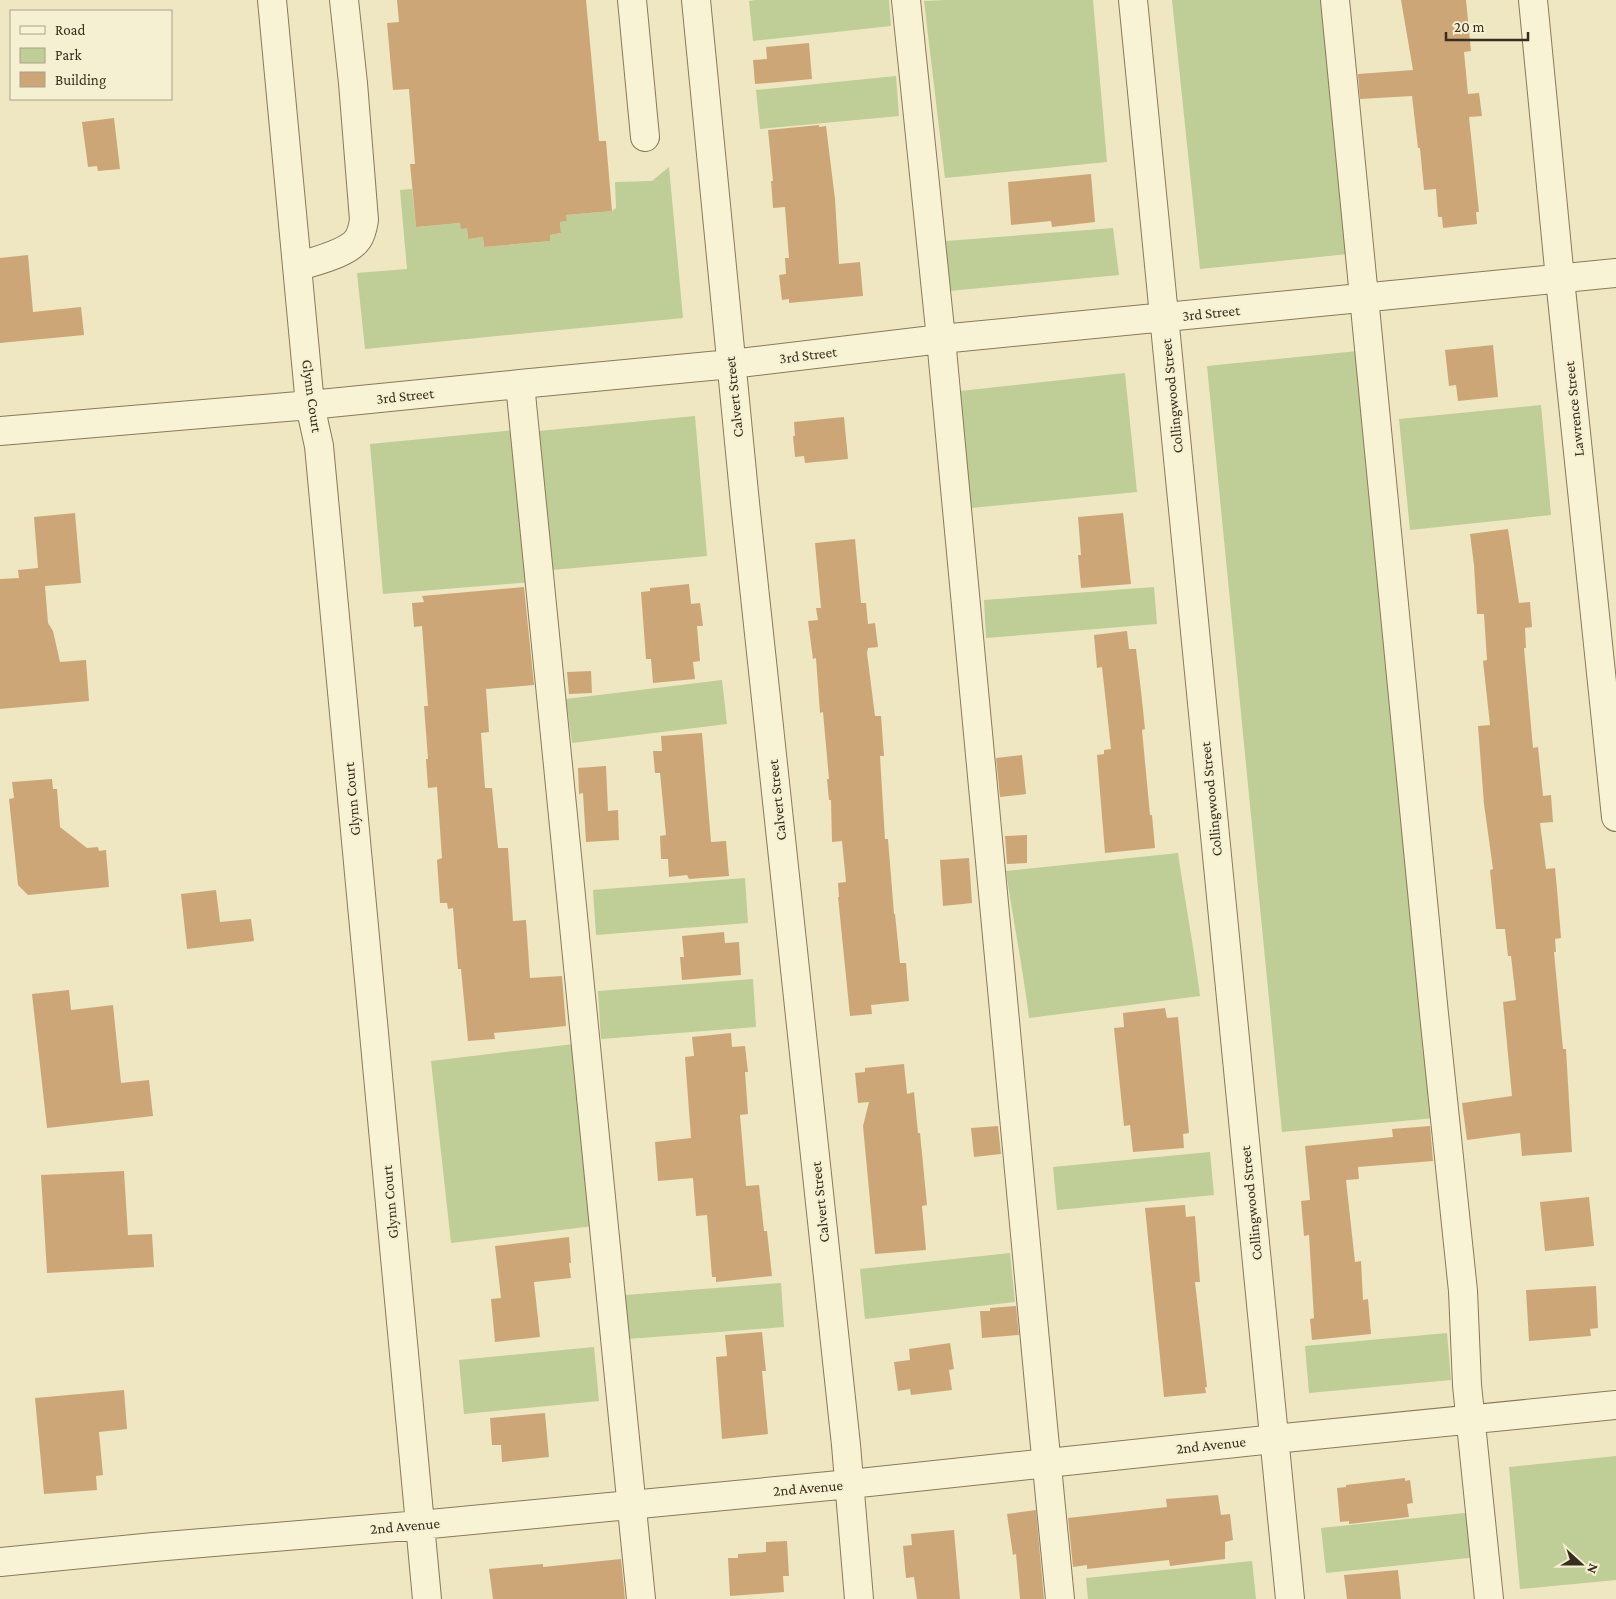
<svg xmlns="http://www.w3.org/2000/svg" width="1616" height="1599" font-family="'Crimson Pro',serif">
  <rect width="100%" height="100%" fill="#eee7c2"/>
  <!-- green -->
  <path fill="#bfcd96" d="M 755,0 L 889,0 L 891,26 L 753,41 L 749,1 Z
    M 946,0 L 1093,0 L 1107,162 L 945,178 L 924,1 Z
    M 1172,0 L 1323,0 L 1348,254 L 1200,269 Z
    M 896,76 L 899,116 L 760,129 L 756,90 Z
    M 669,167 L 683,318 L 365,349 L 357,273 L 407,269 L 400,190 L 412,189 L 416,227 L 460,223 L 467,228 L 468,239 L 483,237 L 484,247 L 550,241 L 550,235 L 561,233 L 560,222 L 567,221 L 566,215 L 612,211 L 616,208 L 615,182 L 652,181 Z
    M 1113,228 L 1119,275 L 949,291 L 946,241 Z
    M 1358,351 L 1435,1118 L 1282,1132 L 1207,366 Z
    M 1125,373 L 1137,492 L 971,508 L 960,391 Z
    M 1541,405 L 1551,515 L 1410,530 L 1399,419 Z
    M 695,416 L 707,556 L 552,570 L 539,431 Z
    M 516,430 L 532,582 L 383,594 L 370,444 Z
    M 1154,587 L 1157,624 L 986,638 L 984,600 Z
    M 722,680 L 727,724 L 572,743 L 566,699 Z
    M 1178,853 C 1185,901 1194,948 1200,996 L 1029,1018 C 1023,968 1013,920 1006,871 Z
    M 745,878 L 748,923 L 596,935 L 593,890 Z
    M 753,979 L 756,1027 L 601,1039 L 598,991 Z
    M 574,1044 L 594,1226 L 451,1243 L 431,1061 Z
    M 1210,1152 L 1214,1195 L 1057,1210 L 1053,1167 Z
    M 1010,1253 L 1015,1302 L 865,1319 L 860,1269 Z
    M 781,1283 L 784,1327 L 628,1339 L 625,1295 Z
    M 1447,1333 L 1451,1380 L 1309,1393 L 1305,1346 Z
    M 594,1347 L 599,1401 L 464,1414 L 459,1360 Z
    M 1616,1456 L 1616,1580 L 1520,1589 L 1509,1467 Z
    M 1474,1512 L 1478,1557 L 1326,1573 L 1321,1528 Z
    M 1252,1561 L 1256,1599 L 1088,1599 L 1086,1578 Z"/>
  <!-- building -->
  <path fill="#cda678" d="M 397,0 L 586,0 L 599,141 L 606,141 L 612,211 L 566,215 L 567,221 L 560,222 L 561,233 L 550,235 L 550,241 L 484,247 L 483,237 L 468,239 L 467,228 L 461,229 L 460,223 L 416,227 L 410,164 L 415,164 L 409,89 L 393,90 L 387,23 L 399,22 Z
    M 1401,0 L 1466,0 L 1471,51 L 1464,52 L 1468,94 L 1479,93 L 1482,116 L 1469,117 L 1479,212 L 1476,212 L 1477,224 L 1443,228 L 1442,217 L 1438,217 L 1436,189 L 1424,190 L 1420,148 L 1418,148 L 1412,96 L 1360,99 L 1358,74 L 1413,70 Z
    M 809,43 L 812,79 L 755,84 L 753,60 L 767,59 L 766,47 Z
    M 114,118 L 120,169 L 98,171 L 97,166 L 88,167 L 82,122 Z
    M 819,125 L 819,127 L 826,126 L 835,199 L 839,264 L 860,262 L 863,296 L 789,303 L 789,299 L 782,300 L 779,275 L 786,274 L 785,258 L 789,258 L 785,207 L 773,208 L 771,181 L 773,181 L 768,130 Z
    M 1091,174 L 1095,222 L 1052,227 L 1051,221 L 1011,225 L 1008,182 Z
    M 28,255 L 33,312 L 81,307 L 84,335 L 0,343 L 0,258 Z
    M 1493,345 L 1498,397 L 1458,401 L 1456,385 L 1449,386 L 1445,350 Z
    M 844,417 L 848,459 L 805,463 L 804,456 L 795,457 L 793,436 L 795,436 L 794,422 Z
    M 75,513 L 81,583 L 45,586 L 48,623 L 53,631 L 60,662 L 86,660 L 89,701 L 0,709 L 0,579 L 19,578 L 18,570 L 38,568 L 34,517 Z
    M 1123,513 L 1131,584 L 1081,588 L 1078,555 L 1081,555 L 1078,517 Z
    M 1508,529 L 1519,603 L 1530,602 L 1532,627 L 1525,628 L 1526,648 L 1524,648 L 1533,748 L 1538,747 L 1543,796 L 1551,795 L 1553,822 L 1540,823 L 1546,869 L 1555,868 L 1557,889 L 1561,938 L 1555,939 L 1556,952 L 1554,952 L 1563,1049 L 1566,1049 L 1572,1152 L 1522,1156 L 1520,1133 L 1467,1140 L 1462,1103 L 1512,1096 L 1503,1002 L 1516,1000 L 1511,956 L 1508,956 L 1505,929 L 1496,929 L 1490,870 L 1493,869 L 1484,804 L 1478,726 L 1490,725 L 1483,661 L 1487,660 L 1484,614 L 1477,614 L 1474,565 L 1470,534 Z
    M 855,539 L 861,603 L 866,603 L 868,624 L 875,623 L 878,647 L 868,648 L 867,653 L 875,716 L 881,716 L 884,756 L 880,756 L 885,839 L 888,839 L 894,914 L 895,914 L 900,963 L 906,963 L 909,1001 L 871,1005 L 872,1014 L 850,1016 L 838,897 L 839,897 L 838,883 L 846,882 L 842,841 L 832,842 L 831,800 L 829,800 L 827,779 L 829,779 L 823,712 L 820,713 L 816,658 L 813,659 L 808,621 L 818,620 L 816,608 L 821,608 L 815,543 Z
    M 689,584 L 691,604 L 700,603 L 703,626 L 697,626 L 700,661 L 693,662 L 695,679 L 653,683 L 651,659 L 646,659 L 641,592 L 650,591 L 650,588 Z
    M 524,587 L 534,685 L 486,689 L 489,732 L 481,733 L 485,788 L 492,788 L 498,848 L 508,848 L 513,921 L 526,920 L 530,978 L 562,976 L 566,1026 L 494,1033 L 495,1039 L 468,1041 L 461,969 L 458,969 L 453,908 L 448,909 L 447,903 L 440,903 L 437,860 L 442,858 L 437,787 L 428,788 L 426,759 L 428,759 L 424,706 L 428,706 L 422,626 L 414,627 L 412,603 L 424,602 L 422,596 Z
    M 1127,631 L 1129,649 L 1136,649 L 1141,691 L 1145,729 L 1142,730 L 1150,815 L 1152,815 L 1155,848 L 1105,853 L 1097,755 L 1104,754 L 1104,750 L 1111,749 L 1102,667 L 1097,668 L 1094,635 Z
    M 591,671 L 592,693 L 569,694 L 567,672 Z
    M 702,733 L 711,842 L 726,841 L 729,876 L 689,879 L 687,875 L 669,877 L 668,859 L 661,859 L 660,836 L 666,835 L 660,773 L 655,773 L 653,751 L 662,751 L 661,736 Z
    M 1022,755 L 1026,794 L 1000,797 L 996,758 Z
    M 606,766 L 608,811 L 618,810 L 619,840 L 586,842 L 583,793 L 579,794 L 578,768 Z
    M 52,779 L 53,789 L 57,789 L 60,827 L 87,848 L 98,847 L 99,851 L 106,850 L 109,887 L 28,895 L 18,885 L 9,799 L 14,798 L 12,782 Z
    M 1027,835 L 1027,863 L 1007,864 L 1005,836 Z
    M 969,858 L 972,903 L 943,906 L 940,860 Z
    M 216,890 L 220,922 L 251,919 L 254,941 L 187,949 L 181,894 Z
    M 724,932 L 725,943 L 739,942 L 741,975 L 682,980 L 680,957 L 684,957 L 682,936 Z
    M 69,990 L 71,1010 L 113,1005 L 121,1083 L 149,1080 L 153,1116 L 47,1128 L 32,994 Z
    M 1165,1008 L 1167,1018 L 1178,1017 L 1189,1133 L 1183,1134 L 1184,1148 L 1133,1152 L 1130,1125 L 1124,1126 L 1114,1028 L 1124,1027 L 1123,1013 Z
    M 731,1033 L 732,1047 L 745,1046 L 748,1072 L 745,1072 L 748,1114 L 740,1115 L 746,1186 L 759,1185 L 764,1231 L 767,1231 L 772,1276 L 716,1282 L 716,1277 L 712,1277 L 707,1215 L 696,1216 L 693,1178 L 658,1181 L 655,1142 L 691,1138 L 685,1057 L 694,1056 L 692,1037 Z
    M 904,1064 L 907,1094 L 914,1092 L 918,1133 L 920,1133 L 927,1205 L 922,1206 L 926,1250 L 875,1254 L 863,1126 L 869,1102 L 858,1103 L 855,1073 L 865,1072 L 865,1068 Z
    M 998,1126 L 1001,1154 L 974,1157 L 971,1128 Z
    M 1430,1126 L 1433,1161 L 1358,1167 L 1359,1179 L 1346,1180 L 1355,1262 L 1361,1261 L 1363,1300 L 1368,1299 L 1371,1334 L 1312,1340 L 1310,1319 L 1314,1318 L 1309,1235 L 1304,1236 L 1301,1201 L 1310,1200 L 1305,1146 L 1393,1137 L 1392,1129 Z
    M 124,1171 L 128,1235 L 152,1234 L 154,1267 L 47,1273 L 41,1175 Z
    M 1589,1197 L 1594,1246 L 1545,1251 L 1540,1202 Z
    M 1185,1205 L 1186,1217 L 1195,1216 L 1200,1282 L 1195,1282 L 1207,1387 L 1205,1387 L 1206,1393 L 1164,1397 L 1145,1208 Z
    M 569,1237 L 571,1263 L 569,1263 L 571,1278 L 534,1282 L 540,1337 L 495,1342 L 491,1299 L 501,1298 L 495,1246 Z
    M 1596,1286 L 1598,1328 L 1590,1329 L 1591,1336 L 1529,1341 L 1526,1290 Z
    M 1016,1306 L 1019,1335 L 982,1338 L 980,1311 L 990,1311 L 990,1308 Z
    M 762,1332 L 766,1371 L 762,1371 L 768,1434 L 722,1439 L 716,1357 L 727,1356 L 725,1335 Z
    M 950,1343 L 954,1369 L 949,1370 L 952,1390 L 911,1395 L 910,1389 L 898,1391 L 894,1362 L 910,1360 L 909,1349 Z
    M 124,1390 L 127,1429 L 99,1432 L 103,1475 L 96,1476 L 97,1490 L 44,1494 L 35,1398 Z
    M 545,1413 L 549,1457 L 502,1462 L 501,1445 L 492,1445 L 490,1418 Z
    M 1405,1478 L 1405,1481 L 1410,1480 L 1413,1503 L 1407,1504 L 1409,1517 L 1349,1524 L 1349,1521 L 1340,1522 L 1337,1488 L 1346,1487 L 1346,1485 Z
    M 1218,1495 L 1221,1515 L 1230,1514 L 1233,1540 L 1225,1542 L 1225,1559 L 1170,1566 L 1169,1560 L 1087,1569 L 1087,1565 L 1073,1567 L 1068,1518 L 1167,1507 L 1166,1499 Z
    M 1036,1510 L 1044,1599 L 1020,1599 L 1016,1554 L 1013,1555 L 1007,1514 Z
    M 954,1530 L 960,1599 L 917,1599 L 914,1577 L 906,1578 L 903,1546 L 912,1545 L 911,1534 Z
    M 787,1541 L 789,1576 L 783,1576 L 784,1592 L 730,1596 L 728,1558 L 738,1558 L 738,1554 L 766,1552 L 766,1542 Z
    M 621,1559 L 625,1599 L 493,1599 L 489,1569 L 543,1564 L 543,1567 Z
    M 1398,1570 L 1401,1599 L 1347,1599 L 1344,1575 Z"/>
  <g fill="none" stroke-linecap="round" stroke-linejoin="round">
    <defs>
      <path id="minor" d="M 272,0 L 310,405 L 319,446 L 427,1599
        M 632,0 L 645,137
        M 696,0 L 745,503 L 846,1445 L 859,1599
        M 906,0 L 941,339 L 1043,1426 L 1060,1599
        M 1133,0 L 1290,1599
        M 1335,0 L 1434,1014 L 1463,1291 L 1467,1385 L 1489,1599
        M 1533,0 L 1560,279 L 1616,817
        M 297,267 C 314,261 348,254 358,239 C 362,233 363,226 364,220 L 353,83 L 344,0
        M 520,384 L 641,1599
        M 0,431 L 310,405 L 520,384 L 731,364 L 941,339 L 1616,273
        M 0,1562 L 154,1547 L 420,1525 L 850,1484 L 1274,1439 L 1616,1405"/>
    </defs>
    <!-- minor casing -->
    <use href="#minor" stroke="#897959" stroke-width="30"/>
    <!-- minor -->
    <use href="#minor" stroke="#f9f3d6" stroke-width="28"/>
  </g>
  <g text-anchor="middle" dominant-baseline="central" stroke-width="4" stroke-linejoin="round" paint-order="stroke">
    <!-- street labels -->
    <g font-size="15" fill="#382e1d" stroke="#f6f0d2">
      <text transform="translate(1211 313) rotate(-6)">3rd Street</text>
      <text transform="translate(808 355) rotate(-7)">3rd Street</text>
      <text transform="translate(312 396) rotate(82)">Glynn Court</text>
      <text transform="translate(405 396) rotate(-6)">3rd Street</text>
      <text transform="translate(1172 396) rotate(-96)">Collingwood Street</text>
      <text transform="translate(734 397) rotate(-96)">Calvert Street</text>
      <text transform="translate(1574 409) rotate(-96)">Lawrence Street</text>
      <text transform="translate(352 799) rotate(-95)">Glynn Court</text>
      <text transform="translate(1211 799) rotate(-96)">Collingwood Street</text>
      <text transform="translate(777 800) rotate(-96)">Calvert Street</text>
      <text transform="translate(390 1202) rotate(-95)">Glynn Court</text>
      <text transform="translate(820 1202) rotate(-96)">Calvert Street</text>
      <text transform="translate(1251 1203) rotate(-96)">Collingwood Street</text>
      <text transform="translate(1211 1445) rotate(-6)">2nd Avenue</text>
      <text transform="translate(808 1488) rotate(-5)">2nd Avenue</text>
      <text transform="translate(405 1526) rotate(-5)">2nd Avenue</text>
    </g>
  </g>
  <!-- legend -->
  <rect x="10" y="10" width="162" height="90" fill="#f6f0d2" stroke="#aaa28a"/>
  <rect x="20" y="26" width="25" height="8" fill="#f9f3d6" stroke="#aaa28a"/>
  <text x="55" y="35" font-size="15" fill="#382e1d">Road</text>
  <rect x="20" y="48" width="25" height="15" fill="#bfcd96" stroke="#aaa28a"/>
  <text x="55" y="60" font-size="15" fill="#382e1d">Park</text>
  <rect x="20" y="72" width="25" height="15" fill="#cda678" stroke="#aaa28a"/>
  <text x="55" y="85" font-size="15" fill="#382e1d">Building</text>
  <!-- north arrow -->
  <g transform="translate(1581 1564) rotate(111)" stroke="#f6f0d2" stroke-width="4" paint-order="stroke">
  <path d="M0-4L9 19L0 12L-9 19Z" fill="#382e1d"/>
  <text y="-8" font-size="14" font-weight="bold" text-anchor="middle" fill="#382e1d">N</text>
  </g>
  <!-- scale -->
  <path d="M1446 32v8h82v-8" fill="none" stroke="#382e1d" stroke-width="2.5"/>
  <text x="1454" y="32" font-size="15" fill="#382e1d" stroke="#f6f0d2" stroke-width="4" paint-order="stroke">20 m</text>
</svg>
